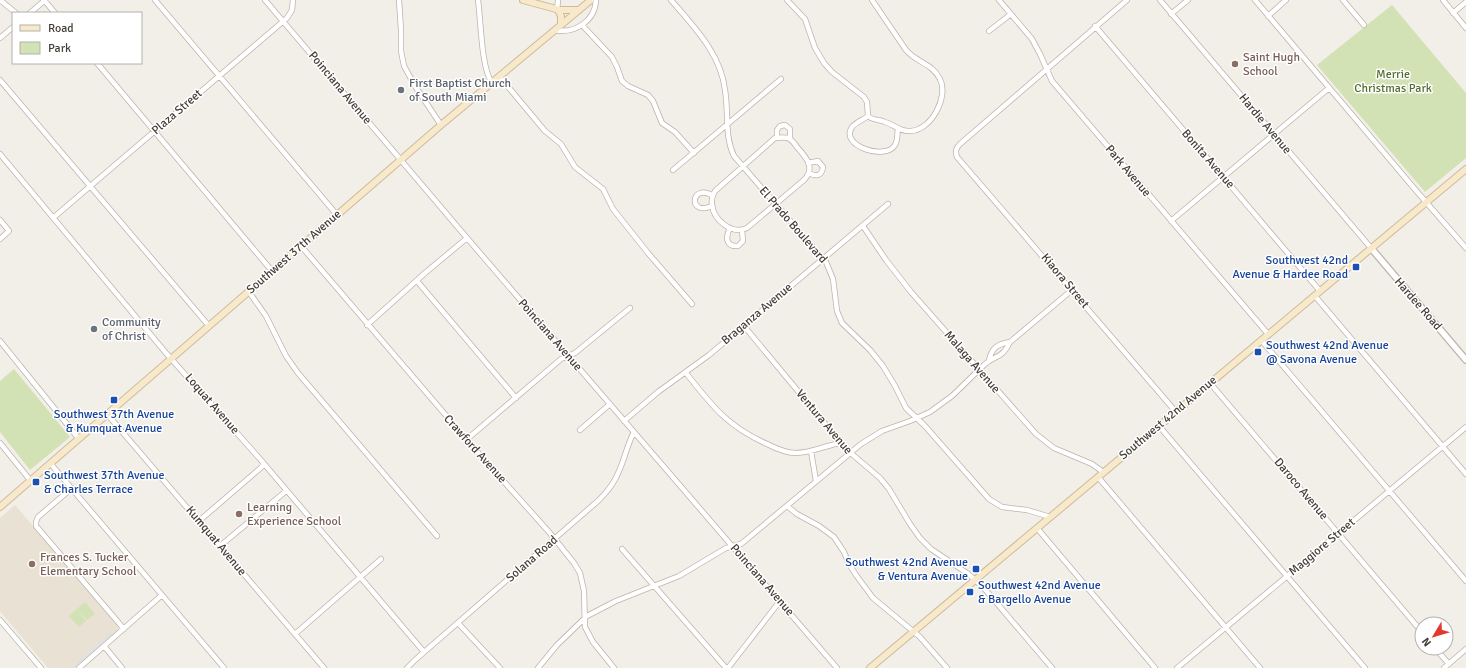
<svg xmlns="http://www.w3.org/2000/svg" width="1466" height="668" font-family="Signika,sans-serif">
  <rect width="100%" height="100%" fill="#f2eee8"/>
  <!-- education -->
  <path fill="#e9e1d3" d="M 15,505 L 118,626 L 117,631 L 74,668 L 48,668 L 0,611 L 0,518 Z"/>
  <!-- green -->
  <path fill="#d2e2b5" d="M 1392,5 L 1466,93 L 1466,158 L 1425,192 L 1317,65 Z
    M 14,369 L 70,437 L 30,470 L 0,432 L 0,381 Z
    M 85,602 L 95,614 L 87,620 L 77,609 Z
    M 77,609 L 86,621 L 79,627 L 69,616 Z"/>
  <!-- parking -->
  <path fill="#e3e1df" d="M 110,632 L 113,635 L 74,668 L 72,668 L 76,664 L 75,663 Z"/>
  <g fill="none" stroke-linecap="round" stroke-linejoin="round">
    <defs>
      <path id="minor" d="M 0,0 L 16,13
        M 44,0 L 55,13
        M 155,0 L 337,215
        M 265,0 L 467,238 L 837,668
        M 399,0 L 401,30 L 401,51 L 404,66 L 415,86 L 441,125
        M 478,0 C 481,20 481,68 492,83
        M 671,0 C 694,27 721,54 725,90 C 729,113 724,135 734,156 L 826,262 L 833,279 L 837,311 L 842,323 L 870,350 L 883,366 L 895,386 L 906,408 L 925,426 L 989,499 L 1002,507 L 1027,510 L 1050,517
        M 787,0 L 805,19 L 815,48 L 824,63 L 832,72 L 864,97 L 867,102 L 868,116
        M 999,0 L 1032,39 L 1040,54 L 1052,81 L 1268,334
        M 1127,0 L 960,144 C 956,148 955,151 957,157 L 1176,412
        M 1160,0 L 1371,248
        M 1255,0 L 1419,194 L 1466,248
        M 1343,0 L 1364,25
        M 1443,0 L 1466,28
        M 557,10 L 558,0
        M 30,13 L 45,0
        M 1453,13 L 1466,2
        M 1171,14 L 1188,0
        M 1268,16 L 1286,0
        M 582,25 L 612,57 L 617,67 L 622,81 L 628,86 L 648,95 L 653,101 L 662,123 L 675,132 L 694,153
        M 1095,26 L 1320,291
        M 555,30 C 575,34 595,21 596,0
        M 989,31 L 1011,14
        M 0,38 L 13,27
        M 97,63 L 272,271
        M 499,76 L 545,131 L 561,144 L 575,167 L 603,189 L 613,209 L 648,253 L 692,304
        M 0,80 L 209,326
        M 868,116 C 873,121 880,119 885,122 C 895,125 900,132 910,131 C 931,131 949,97 940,79 C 932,63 917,63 906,50 L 872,0
        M 868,116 C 863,120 856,122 852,127 C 839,146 886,161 895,145 C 898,140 897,134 898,129
        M 775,138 C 779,138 784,137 788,138 C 792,140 795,144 797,147 C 806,157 816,168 804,180 L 747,228 C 732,235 713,220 712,204 C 711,200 713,195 715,191 Z
        M 777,138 L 777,130 L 780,126 L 785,125 L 790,129 L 790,139
        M 0,154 L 166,353 L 260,459 L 424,652
        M 808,163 L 818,161 L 823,167 C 822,176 816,177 809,173
        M 673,170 L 781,79
        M 712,206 C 687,217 691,182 713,196
        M 53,218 L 287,18 L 292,10 L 293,0
        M 0,220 L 9,231 L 0,239
        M 1171,221 L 1329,88
        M 863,226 L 886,260 L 911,292 L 1036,434 L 1054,448 L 1092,464 L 1103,472
        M 730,228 C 725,237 726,247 738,246 L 743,241 L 742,230
        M 301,246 L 473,447 L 549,532 L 574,563 L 580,573 L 584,591 L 585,627 L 593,642 L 614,668
        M 417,281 L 516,398
        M 249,292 L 266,316 L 286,356 L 298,373 L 437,536
        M 1315,296 L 1466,474
        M 367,325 L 425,273 L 467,238
        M 744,326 L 846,449 L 880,478 L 889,489 L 910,524 L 920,538 L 931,549 L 967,573 L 983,587 L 1052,668
        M 1261,340 L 1466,581
        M 0,341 L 79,439
        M 1010,342 L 1072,290
        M 686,373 C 712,406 727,426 767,444 C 777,449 786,453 796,453 C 812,453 826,445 841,443
        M 1210,383 L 1422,632
        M 107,414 L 324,668
        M 624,421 L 658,392 L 709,355 L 888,204
        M 1159,426 L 1365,668
        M 580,430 L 610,404
        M 466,440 L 561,359 L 575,353 L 630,308
        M 0,443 L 30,480
        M 811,451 L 816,481
        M 50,463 L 224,668
        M 1098,477 L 1260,668
        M 72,488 L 38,517 L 36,522 L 36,526 L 124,629
        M 787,506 L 797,514 L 819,526 L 834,537 L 844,552 L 849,564 L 856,575 L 873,598 L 920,637 L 947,668
        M 199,521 L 264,465
        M 1037,528 L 1155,668
        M 220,546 L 286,491
        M 622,549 L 726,668
        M 0,620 L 41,668
        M 458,623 L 500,668
        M 295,634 L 381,559
        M 104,646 L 122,668
        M 1435,648 L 1449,664
        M 79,668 L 162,595
        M 407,668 L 415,660 L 599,500 C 607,492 615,482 619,471 C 625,458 627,445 634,432
        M 538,668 L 557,645 L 587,616 L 616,601 L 679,576 L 726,548 L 741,544 L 861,444 L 882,431 L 910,421 L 930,412 L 952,396 L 984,365 C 996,354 1001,360 1010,342 C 997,344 992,348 989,360
        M 728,668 L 780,601
        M 1177,668 L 1466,427
        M 1444,668 L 1466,649"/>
      <path id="tertiary" d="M 1371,248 L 1466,360"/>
      <path id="secondary" d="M 523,0 L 560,10 L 579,10
        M 558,10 L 561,16 L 561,25
        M 0,507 L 441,125 L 591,0
        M 870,668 L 1466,169"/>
    </defs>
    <!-- minor casing -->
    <use href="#minor" stroke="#bcb4ab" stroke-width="6"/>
    <!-- tertiary casing -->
    <use href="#tertiary" stroke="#bcb4ab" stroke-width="8"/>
    <!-- secondary casing -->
    <use href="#secondary" stroke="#ccbb9c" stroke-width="8"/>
    <!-- minor -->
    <use href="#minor" stroke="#fff" stroke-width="4.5"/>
    <!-- tertiary -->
    <use href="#tertiary" stroke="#fff" stroke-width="5.5"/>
    <!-- secondary -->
    <use href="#secondary" stroke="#f8e9cb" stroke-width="6"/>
  </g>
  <!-- markers -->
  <g fill="#8d6e63" stroke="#fff" stroke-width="1.5">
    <circle cx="1235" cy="64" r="4"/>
    <circle cx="239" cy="514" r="4"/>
    <circle cx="32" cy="564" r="4"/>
  </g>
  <g fill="#6b7280" stroke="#fff" stroke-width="1.5">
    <circle cx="401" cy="90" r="4"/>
    <circle cx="94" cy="329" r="4"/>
  </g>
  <g fill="#1a4fb4" stroke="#fff" stroke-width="1.5">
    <rect x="1352" y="263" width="8" height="8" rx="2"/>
    <rect x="1254" y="348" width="8" height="8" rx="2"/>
    <rect x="110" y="396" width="8" height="8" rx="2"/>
    <rect x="32" y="478" width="8" height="8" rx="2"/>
    <rect x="972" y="565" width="8" height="8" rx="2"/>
    <rect x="966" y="588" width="8" height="8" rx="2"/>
  </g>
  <g text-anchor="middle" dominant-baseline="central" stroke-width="3" stroke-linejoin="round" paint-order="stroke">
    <!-- education labels -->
    <g font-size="12" fill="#785e54" stroke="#fff" text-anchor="start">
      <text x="1243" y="57">Saint Hugh<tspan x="1243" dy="14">School</tspan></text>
      <text x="247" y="507">Learning<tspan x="247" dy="14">Experience School</tspan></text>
      <text x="40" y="557">Frances S. Tucker<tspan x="40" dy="14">Elementary School</tspan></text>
    </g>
    <!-- park labels -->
    <g font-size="12" fill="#4f6f31" stroke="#fff">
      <text x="1393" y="74">Merrie<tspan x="1393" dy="14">Christmas Park</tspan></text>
    </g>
    <!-- worship labels -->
    <g font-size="12" fill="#5b616d" stroke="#fff" text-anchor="start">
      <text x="409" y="83">First Baptist Church<tspan x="409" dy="14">of South Miami</tspan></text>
      <text x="102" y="322">Community<tspan x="102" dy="14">of Christ</tspan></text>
    </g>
    <!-- street labels -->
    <g font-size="12" fill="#443e37" stroke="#fff">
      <text transform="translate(340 88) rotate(50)">Poinciana Avenue</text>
      <text transform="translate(177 112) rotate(-41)">Plaza Street</text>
      <text transform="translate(1265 124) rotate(50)">Hardie Avenue</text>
      <text transform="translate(1208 159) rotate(49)">Bonita Avenue</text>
      <text transform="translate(1128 171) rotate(50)">Park Avenue</text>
      <text transform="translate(793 225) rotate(49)">El Prado Boulevard</text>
      <text transform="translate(294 252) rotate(-41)">Southwest 37th Avenue</text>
      <text transform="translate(1065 281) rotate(50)">Kiaora Street</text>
      <text transform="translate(1418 304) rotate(49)">Hardee Road</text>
      <text transform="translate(757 314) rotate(-40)">Braganza Avenue</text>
      <text transform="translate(550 335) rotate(49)">Poinciana Avenue</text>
      <text transform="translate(972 362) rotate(49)">Malaga Avenue</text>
      <text transform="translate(212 404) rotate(49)">Loquat Avenue</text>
      <text transform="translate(1168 418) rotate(-40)">Southwest 42nd Avenue</text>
      <text transform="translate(824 422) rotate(50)">Ventura Avenue</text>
      <text transform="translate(475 449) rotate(48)">Crawford Avenue</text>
      <text transform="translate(1301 489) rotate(50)">Daroco Avenue</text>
      <text transform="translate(216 541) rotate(50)">Kumquat Avenue</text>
      <text transform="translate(1322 547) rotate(-40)">Maggiore Street</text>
      <text transform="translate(532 559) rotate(-41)">Solana Road</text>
      <text transform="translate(762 580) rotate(49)">Poinciana Avenue</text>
    </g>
    <!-- transit labels -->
    <g font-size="12" fill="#164399" stroke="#fff" text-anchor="start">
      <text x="1348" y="260" text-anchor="end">Southwest 42nd<tspan x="1348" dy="14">Avenue &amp; Hardee Road</tspan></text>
      <text x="1266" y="345">Southwest 42nd Avenue<tspan x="1266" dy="14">@ Savona Avenue</tspan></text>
      <text x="114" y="414" text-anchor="middle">Southwest 37th Avenue<tspan x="114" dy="14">&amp; Kumquat Avenue</tspan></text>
      <text x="44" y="475">Southwest 37th Avenue<tspan x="44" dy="14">&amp; Charles Terrace</tspan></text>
      <text x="968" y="562" text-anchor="end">Southwest 42nd Avenue<tspan x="968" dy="14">&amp; Ventura Avenue</tspan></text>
      <text x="978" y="585">Southwest 42nd Avenue<tspan x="978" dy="14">&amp; Bargello Avenue</tspan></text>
    </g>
  </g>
  <!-- legend -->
  <rect x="12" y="12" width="130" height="52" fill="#ffffff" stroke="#b4b2af"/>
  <rect x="20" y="25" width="20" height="6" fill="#f8e9cb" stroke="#b4b2af"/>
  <text x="48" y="32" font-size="12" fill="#443e37">Road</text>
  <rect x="20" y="42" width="20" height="12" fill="#d2e2b5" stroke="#b4b2af"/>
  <text x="48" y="52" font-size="12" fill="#443e37">Park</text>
  <!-- north arrow -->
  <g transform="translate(1434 636) rotate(232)"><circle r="19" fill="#ffffff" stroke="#b4b2af"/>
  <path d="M0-3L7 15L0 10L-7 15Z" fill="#e2382e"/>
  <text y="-6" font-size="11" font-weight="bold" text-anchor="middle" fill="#443e37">N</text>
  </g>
</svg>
